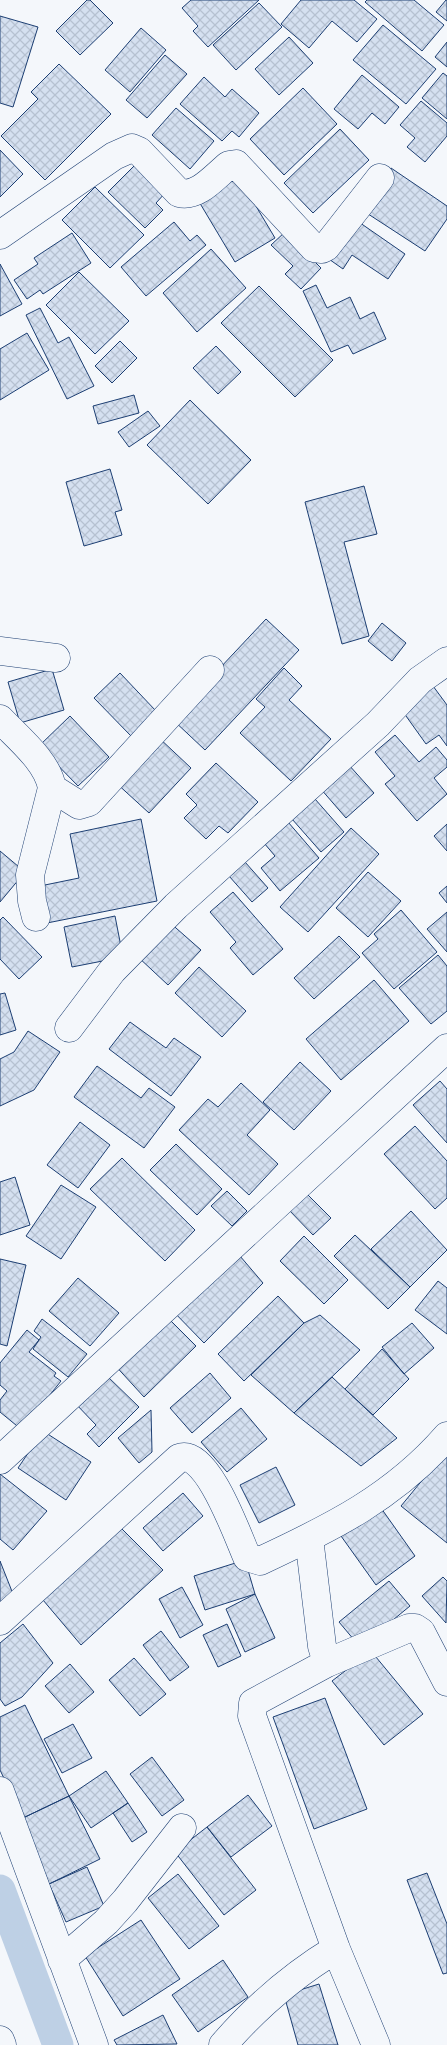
<svg xmlns="http://www.w3.org/2000/svg" width="447" height="2045" font-family="'Varela Round',sans-serif">
  <defs>
    <pattern id="building-cross-hatch" width="8" height="8" patternUnits="userSpaceOnUse" patternTransform="scale(1.25)"><rect width="8" height="8" fill="#d5e0f0"/><path d="M0 0l8 8M0 8l8-8" fill="none" stroke="#b6c1d1"/></pattern>
  </defs>
  <rect width="100%" height="100%" fill="#f4f7fb"/>
  <g fill="none" stroke-linecap="round" stroke-linejoin="round">
    <!-- canal -->
    <path stroke="#bed0e5" stroke-width="31" d="M 0,1890 L 58,2045"/>
  </g>
  <!-- building -->
  <path fill="url(#building-cross-hatch)" stroke="#1d3f73" d="M 87,0 L 90,0 L 113,23 L 80,55 L 56,31 Z
    M 191,0 L 259,0 L 208,47 L 193,31 L 198,26 L 182,8 Z
    M 301,0 L 354,0 L 377,19 L 357,42 L 332,21 L 309,48 L 281,24 Z
    M 367,0 L 414,0 L 444,25 L 422,51 L 365,2 Z
    M 446,0 L 447,0 L 447,21 L 436,12 Z
    M 259,3 L 282,27 L 236,70 L 213,45 Z
    M 0,16 L 38,27 L 13,107 L 0,103 Z
    M 383,25 L 436,69 L 406,104 L 353,60 Z
    M 141,28 L 166,50 L 130,92 L 105,70 Z
    M 289,37 L 313,63 L 279,95 L 255,69 Z
    M 447,42 L 447,67 L 435,57 Z
    M 165,55 L 187,74 L 147,118 L 126,100 Z
    M 59,64 L 111,114 L 45,180 L 1,136 L 38,99 L 31,92 Z
    M 443,73 L 447,76 L 447,119 L 422,98 Z
    M 362,75 L 399,107 L 385,124 L 372,113 L 358,129 L 334,109 Z
    M 204,77 L 225,97 L 232,89 L 259,113 L 239,137 L 232,131 L 222,141 L 180,104 Z
    M 303,88 L 337,124 L 284,175 L 250,139 Z
    M 421,101 L 447,123 L 447,136 L 425,162 L 407,147 L 415,138 L 400,125 Z
    M 176,108 L 214,141 L 190,169 L 152,135 Z
    M 340,129 L 369,160 L 313,213 L 284,183 Z
    M 0,150 L 23,174 L 0,197 Z
    M 137,163 L 166,192 L 156,203 L 163,210 L 145,228 L 108,192 Z
    M 391,168 L 447,206 L 447,219 L 425,251 L 362,210 Z
    M 238,176 L 275,238 L 235,262 L 198,200 Z
    M 95,187 L 144,235 L 110,268 L 62,220 Z
    M 353,218 L 405,254 L 388,279 L 352,255 L 343,269 L 326,257 Z
    M 174,222 L 190,241 L 197,235 L 206,245 L 146,296 L 121,267 Z
    M 285,232 L 321,268 L 301,289 L 285,274 L 293,266 L 271,245 Z
    M 72,233 L 91,263 L 43,294 L 40,290 L 27,299 L 14,280 L 38,264 L 34,258 Z
    M 211,249 L 246,288 L 197,332 L 163,293 Z
    M 0,264 L 22,304 L 0,316 Z
    M 79,272 L 129,321 L 95,354 L 46,305 Z
    M 316,285 L 327,308 L 350,297 L 360,319 L 374,312 L 386,339 L 353,354 L 348,345 L 331,352 L 303,291 Z
    M 259,286 L 333,360 L 295,397 L 221,323 Z
    M 40,308 L 58,343 L 69,337 L 94,386 L 67,399 L 26,315 Z
    M 27,333 L 49,370 L 0,400 L 0,349 Z
    M 120,341 L 137,358 L 112,383 L 95,366 Z
    M 216,346 L 241,372 L 218,394 L 193,368 Z
    M 134,395 L 139,413 L 98,424 L 93,406 Z
    M 190,400 L 251,460 L 208,504 L 147,445 Z
    M 148,411 L 160,426 L 129,447 L 118,432 Z
    M 110,469 L 122,510 L 115,512 L 122,535 L 84,546 L 66,482 Z
    M 364,486 L 377,534 L 344,542 L 369,636 L 342,644 L 305,502 Z
    M 266,619 L 299,650 L 205,750 L 172,719 Z
    M 382,623 L 406,643 L 392,661 L 368,641 Z
    M 284,668 L 302,686 L 289,700 L 331,739 L 291,781 L 240,733 L 265,707 L 256,699 Z
    M 52,669 L 64,710 L 20,723 L 8,682 Z
    M 120,673 L 156,711 L 131,736 L 94,698 Z
    M 433,686 L 447,705 L 447,746 L 439,735 L 426,744 L 401,709 Z
    M 70,716 L 109,757 L 78,786 L 39,746 Z
    M 395,735 L 419,762 L 436,747 L 447,760 L 447,767 L 434,778 L 447,794 L 417,821 L 385,784 L 395,776 L 375,752 Z
    M 157,736 L 191,768 L 149,813 L 114,781 Z
    M 216,763 L 258,802 L 228,833 L 219,826 L 206,839 L 184,818 L 197,805 L 186,794 Z
    M 348,764 L 374,793 L 346,818 L 320,788 Z
    M 315,799 L 344,832 L 321,852 L 292,819 Z
    M 141,819 L 157,901 L 47,923 L 40,886 L 79,878 L 70,834 Z
    M 288,822 L 319,858 L 280,891 L 261,868 L 275,856 L 264,843 Z
    M 447,824 L 447,851 L 434,836 Z
    M 351,828 L 379,854 L 308,932 L 280,907 Z
    M 0,851 L 25,872 L 0,902 Z
    M 245,862 L 268,888 L 252,902 L 229,876 Z
    M 368,872 L 401,901 L 368,937 L 336,908 Z
    M 447,886 L 447,903 L 439,893 Z
    M 233,892 L 283,949 L 253,975 L 230,948 L 236,942 L 210,912 Z
    M 401,910 L 437,952 L 394,989 L 362,953 L 378,939 L 374,934 Z
    M 447,912 L 447,952 L 427,929 Z
    M 115,916 L 123,957 L 72,967 L 64,927 Z
    M 3,917 L 42,957 L 19,979 L 0,959 L 0,920 Z
    M 168,921 L 201,950 L 168,985 L 137,956 Z
    M 339,936 L 360,957 L 314,999 L 294,978 Z
    M 438,955 L 447,966 L 447,1011 L 431,1024 L 399,988 Z
    M 199,967 L 246,1011 L 222,1037 L 175,993 Z
    M 374,980 L 409,1021 L 341,1080 L 306,1039 Z
    M 5,993 L 16,1030 L 0,1035 L 0,994 Z
    M 130,1022 L 166,1048 L 174,1038 L 201,1057 L 171,1096 L 109,1049 Z
    M 28,1031 L 60,1052 L 34,1090 L 0,1106 L 0,1059 L 14,1052 Z
    M 300,1062 L 331,1091 L 294,1130 L 263,1102 Z
    M 97,1066 L 141,1098 L 149,1088 L 175,1107 L 144,1148 L 74,1097 Z
    M 440,1081 L 447,1089 L 447,1143 L 413,1105 Z
    M 241,1083 L 270,1110 L 247,1135 L 278,1164 L 249,1195 L 179,1130 L 208,1099 L 218,1107 Z
    M 80,1122 L 110,1145 L 78,1188 L 47,1165 Z
    M 415,1126 L 447,1161 L 447,1198 L 435,1209 L 384,1154 Z
    M 176,1144 L 222,1189 L 197,1215 L 150,1170 Z
    M 122,1158 L 195,1230 L 165,1261 L 90,1189 Z
    M 15,1177 L 30,1225 L 0,1235 L 0,1182 Z
    M 61,1185 L 96,1207 L 61,1259 L 26,1236 Z
    M 227,1191 L 247,1211 L 232,1226 L 211,1206 Z
    M 305,1192 L 331,1218 L 313,1235 L 288,1209 Z
    M 411,1211 L 447,1250 L 410,1287 L 371,1249 Z
    M 355,1235 L 410,1287 L 388,1309 L 334,1256 Z
    M 304,1236 L 348,1280 L 324,1304 L 280,1261 Z
    M 234,1249 L 263,1283 L 204,1343 L 169,1307 Z
    M 0,1259 L 26,1265 L 7,1346 L 0,1344 Z
    M 78,1278 L 119,1313 L 90,1346 L 49,1311 Z
    M 438,1281 L 447,1288 L 447,1334 L 415,1310 Z
    M 278,1296 L 304,1323 L 244,1381 L 218,1354 Z
    M 163,1313 L 196,1346 L 144,1397 L 112,1362 Z
    M 320,1315 L 360,1350 L 294,1413 L 251,1375 L 304,1323 Z
    M 42,1319 L 87,1354 L 68,1377 L 33,1349 L 41,1337 L 34,1331 Z
    M 412,1323 L 434,1348 L 404,1374 L 382,1347 Z
    M 27,1330 L 39,1340 L 29,1352 L 56,1373 L 54,1376 L 61,1381 L 22,1430 L 0,1412 L 0,1400 L 7,1391 L 0,1385 L 0,1363 Z
    M 382,1349 L 409,1379 L 373,1415 L 345,1389 Z
    M 210,1373 L 231,1398 L 192,1433 L 170,1408 Z
    M 106,1375 L 139,1407 L 99,1447 L 87,1434 L 96,1425 L 74,1402 Z
    M 332,1377 L 397,1438 L 361,1466 L 294,1413 Z
    M 241,1408 L 267,1439 L 227,1472 L 201,1442 Z
    M 151,1410 L 152,1452 L 139,1463 L 118,1438 Z
    M 43,1431 L 91,1462 L 66,1500 L 18,1468 Z
    M 447,1450 L 447,1543 L 401,1506 Z
    M 276,1467 L 295,1505 L 259,1523 L 240,1485 Z
    M 0,1474 L 47,1511 L 13,1550 L 0,1539 Z
    M 183,1493 L 203,1516 L 163,1551 L 143,1528 Z
    M 381,1508 L 415,1556 L 376,1585 L 341,1536 Z
    M 120,1527 L 163,1570 L 81,1645 L 43,1600 Z
    M 245,1560 L 255,1594 L 205,1610 L 194,1576 Z
    M 0,1561 L 15,1599 L 0,1605 Z
    M 443,1577 L 447,1581 L 446,1623 L 422,1596 Z
    M 389,1581 L 410,1606 L 360,1647 L 339,1622 Z
    M 182,1587 L 203,1625 L 180,1638 L 159,1599 Z
    M 255,1594 L 275,1638 L 245,1652 L 226,1609 Z
    M 23,1624 L 53,1663 L 22,1697 L 5,1706 L 0,1699 L 0,1643 Z
    M 227,1624 L 241,1656 L 218,1667 L 203,1635 Z
    M 161,1631 L 189,1667 L 170,1681 L 143,1645 Z
    M 371,1651 L 423,1714 L 384,1745 L 332,1681 Z
    M 134,1658 L 166,1694 L 140,1716 L 109,1680 Z
    M 70,1664 L 94,1692 L 69,1713 L 45,1686 Z
    M 325,1698 L 367,1809 L 314,1829 L 273,1717 Z
    M 25,1705 L 69,1796 L 23,1818 L 0,1770 L 0,1717 Z
    M 73,1724 L 92,1758 L 62,1773 L 44,1739 Z
    M 152,1757 L 184,1800 L 162,1816 L 130,1774 Z
    M 106,1771 L 128,1803 L 91,1828 L 69,1796 Z
    M 248,1795 L 272,1826 L 231,1857 L 207,1827 Z
    M 69,1796 L 100,1859 L 49,1884 L 23,1818 Z
    M 128,1803 L 147,1832 L 132,1842 L 113,1813 Z
    M 207,1827 L 256,1890 L 224,1915 L 175,1852 Z
    M 87,1867 L 104,1906 L 66,1922 L 49,1884 Z
    M 427,1873 L 447,1924 L 447,1973 L 443,1974 L 407,1880 Z
    M 178,1874 L 219,1926 L 189,1949 L 148,1898 Z
    M 141,1920 L 180,1979 L 123,2016 L 85,1956 Z
    M 223,1960 L 248,1997 L 198,2032 L 172,1995 Z
    M 319,1984 L 338,2045 L 298,2045 L 284,1995 Z
    M 163,2015 L 177,2044 L 117,2045 L 114,2040 Z"/>
  <g fill="none" stroke-linecap="round" stroke-linejoin="round">
    <defs>
      <path id="minor" d="M 0,235 L 114,156 L 132,148 L 139,151 L 179,193 C 198,198 215,176 229,165 L 236,164 L 314,248 L 322,249 L 326,247 L 380,178
        M 0,651 L 56,658
        M 0,719 C 18,738 48,762 52,788 L 30,875 L 32,901 L 36,917
        M 52,788 L 79,805 L 89,802 L 210,670
        M 69,1028 L 112,971 L 176,906 L 378,724 L 420,680 L 447,661
        M 0,1460 L 447,1048
        M 309,1538 L 322,1646 L 327,1663 L 253,1703 L 252,1716 L 336,1949 L 376,2045
        M 0,1621 L 179,1458 C 207,1447 238,1537 247,1557 L 260,1561 C 331,1528 394,1497 447,1436
        M 327,1663 L 409,1628 L 415,1628 L 421,1632 L 447,1682
        M 0,1791 L 94,2045
        M 62,1960 L 106,1922 L 125,1901 L 182,1828
        M 223,2045 C 256,2007 293,1975 336,1949"/>
      <path id="major" d="M 0,2040 L 2,2045"/>
    </defs>
    <!-- minor casing -->
    <use href="#minor" stroke="#1d3f73" stroke-width="29"/>
    <!-- major casing -->
    <use href="#major" stroke="#1d3f73" stroke-width="29"/>
    <!-- minor -->
    <use href="#minor" stroke="#f4f7fb" stroke-width="28"/>
    <!-- major -->
    <use href="#major" stroke="#f4f7fb" stroke-width="28"/>
  </g>
</svg>
